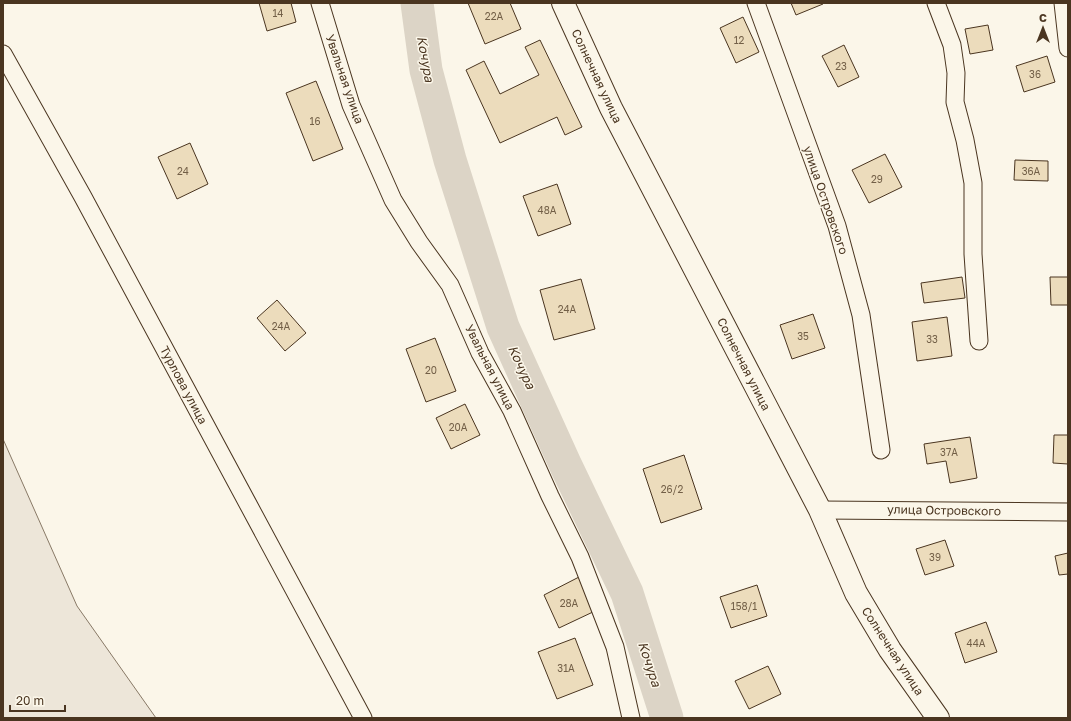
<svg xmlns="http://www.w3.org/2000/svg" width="1071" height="721" font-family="'Golos Text',sans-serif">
  <rect width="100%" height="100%" fill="#fbf6e9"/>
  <!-- green -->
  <path fill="#ede6d9" stroke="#887966" d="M 3,439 L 77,606 L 156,718 L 3,718 Z"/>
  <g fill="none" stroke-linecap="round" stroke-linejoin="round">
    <!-- river -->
    <path stroke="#dcd4c6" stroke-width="33" d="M 417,3 L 426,70 L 450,160 L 503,327 L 566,466 L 627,593 L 667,718"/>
  </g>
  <!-- building -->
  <path fill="#ecdcbc" stroke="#4a3520" d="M 259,3 L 291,3 L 296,22 L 267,31 Z
    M 468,3 L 510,3 L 521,29 L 485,44 Z
    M 791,3 L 823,3 L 823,4 L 796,15 Z
    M 743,17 L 759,52 L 736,63 L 720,28 Z
    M 988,25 L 993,50 L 970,54 L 965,29 Z
    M 540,40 L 582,127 L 565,135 L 557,117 L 500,143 L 466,70 L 484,61 L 500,94 L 539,75 L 525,47 Z
    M 844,45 L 859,77 L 838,87 L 822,56 Z
    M 1047,56 L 1055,82 L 1024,92 L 1016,66 Z
    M 316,81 L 343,149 L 313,161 L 286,93 Z
    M 190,143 L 208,184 L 177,199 L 158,157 Z
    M 885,154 L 902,187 L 869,203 L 852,170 Z
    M 1015,160 L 1048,161 L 1048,181 L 1014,180 Z
    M 557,184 L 571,224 L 538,236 L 523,196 Z
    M 962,277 L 965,298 L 924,303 L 921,283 Z
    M 1050,277 L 1068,277 L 1068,305 L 1051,305 Z
    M 581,279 L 595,329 L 554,340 L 540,290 Z
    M 277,300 L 306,333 L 285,351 L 257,318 Z
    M 813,314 L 825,348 L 792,359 L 780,325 Z
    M 947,317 L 952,356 L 917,361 L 912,322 Z
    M 435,338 L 456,391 L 426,402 L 406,349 Z
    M 465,404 L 480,435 L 451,449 L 436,418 Z
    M 1054,435 L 1068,435 L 1068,464 L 1053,463 Z
    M 970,437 L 977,478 L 950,483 L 946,461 L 927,464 L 924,444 Z
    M 684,455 L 702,509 L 661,523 L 643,469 Z
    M 945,540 L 954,566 L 925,575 L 916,549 Z
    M 1068,553 L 1068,574 L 1059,575 L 1055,556 Z
    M 579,577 L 595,611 L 559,628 L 544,595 Z
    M 757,585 L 767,616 L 731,628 L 720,597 Z
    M 986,622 L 997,652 L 965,663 L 955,633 Z
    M 575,638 L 593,685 L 557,699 L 538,652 Z
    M 768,666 L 781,694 L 749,709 L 735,681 Z"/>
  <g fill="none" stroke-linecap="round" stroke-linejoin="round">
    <defs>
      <path id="minor" d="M 320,3 L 351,105 L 393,200 L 419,242 L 450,285 L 480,353 L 512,411 L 550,496 L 580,557 L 615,647 L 631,718
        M 756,3 L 837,226 L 861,315 L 881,450
        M 936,3 L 952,45 L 956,73 L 955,102 L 965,140 L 973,183 L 973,254 L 979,341
        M 1063,3 L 1068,48
        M 3,54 L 83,197 L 363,718
        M 820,510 L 1068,512"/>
      <path id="primary" d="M 563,3 L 611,108 L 820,510 L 856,593 L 890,650 L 938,718"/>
    </defs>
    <!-- minor casing -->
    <use href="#minor" stroke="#4a3520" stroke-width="19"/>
    <!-- primary casing -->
    <use href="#primary" stroke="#4a3520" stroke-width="24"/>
    <!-- minor -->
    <use href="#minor" stroke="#fbf6e9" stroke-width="17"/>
    <!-- primary -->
    <use href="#primary" stroke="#fbf6e9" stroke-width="22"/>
  </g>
  <g text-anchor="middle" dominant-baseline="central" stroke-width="3" stroke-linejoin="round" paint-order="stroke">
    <!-- number labels -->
    <g font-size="10" fill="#725f47">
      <text x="278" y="13">14</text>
      <text x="494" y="16">22А</text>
      <text x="739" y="40">12</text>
      <text x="841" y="66">23</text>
      <text x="1035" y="74">36</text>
      <text x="315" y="121">16</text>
      <text x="183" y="171">24</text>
      <text x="1031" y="171">36А</text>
      <text x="877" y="179">29</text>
      <text x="547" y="210">48А</text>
      <text x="567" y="309">24А</text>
      <text x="281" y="326">24А</text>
      <text x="803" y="336">35</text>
      <text x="932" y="339">33</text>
      <text x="431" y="370">20</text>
      <text x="458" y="427">20А</text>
      <text x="949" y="452">37А</text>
      <text x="672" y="489">26/2</text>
      <text x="935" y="557">39</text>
      <text x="569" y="603">28А</text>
      <text x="744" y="606">158/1</text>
      <text x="976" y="643">44А</text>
      <text x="566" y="668">31А</text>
    </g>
    <!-- street labels -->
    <g font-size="12" fill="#4a3520" stroke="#fbf6e9">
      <text transform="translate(597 76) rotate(65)">Солнечная улица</text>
      <text transform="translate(345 79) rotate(71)">Увальная улица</text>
      <text transform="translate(826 200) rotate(71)">улица Островского</text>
      <text transform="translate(744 364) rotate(63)">Солнечная улица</text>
      <text transform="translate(490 367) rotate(63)">Увальная улица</text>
      <text transform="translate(184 385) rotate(62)">Турлова улица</text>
      <text transform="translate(944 510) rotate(1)">улица Островского</text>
      <text transform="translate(893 651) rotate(57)">Солнечная улица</text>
    </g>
    <!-- water labels -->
    <g font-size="13" font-style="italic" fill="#4a3520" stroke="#fbf6e9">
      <text transform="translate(426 59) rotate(80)">Кочура</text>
      <text transform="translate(522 367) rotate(65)">Кочура</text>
      <text transform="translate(650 664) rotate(72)">Кочура</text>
    </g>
  </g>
  <!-- border -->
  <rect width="1071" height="721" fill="none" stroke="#4a3520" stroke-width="8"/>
  <!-- north arrow -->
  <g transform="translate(1043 28)" stroke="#fbf6e9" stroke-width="3" paint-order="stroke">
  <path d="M0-3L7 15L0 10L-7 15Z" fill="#4a3520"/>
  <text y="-6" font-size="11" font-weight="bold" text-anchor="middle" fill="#4a3520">С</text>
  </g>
  <!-- scale -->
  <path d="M10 705v6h55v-6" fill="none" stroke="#4a3520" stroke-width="2"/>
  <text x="16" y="705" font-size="12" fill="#4a3520" stroke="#fbf6e9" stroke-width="3" paint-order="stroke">20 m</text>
</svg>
